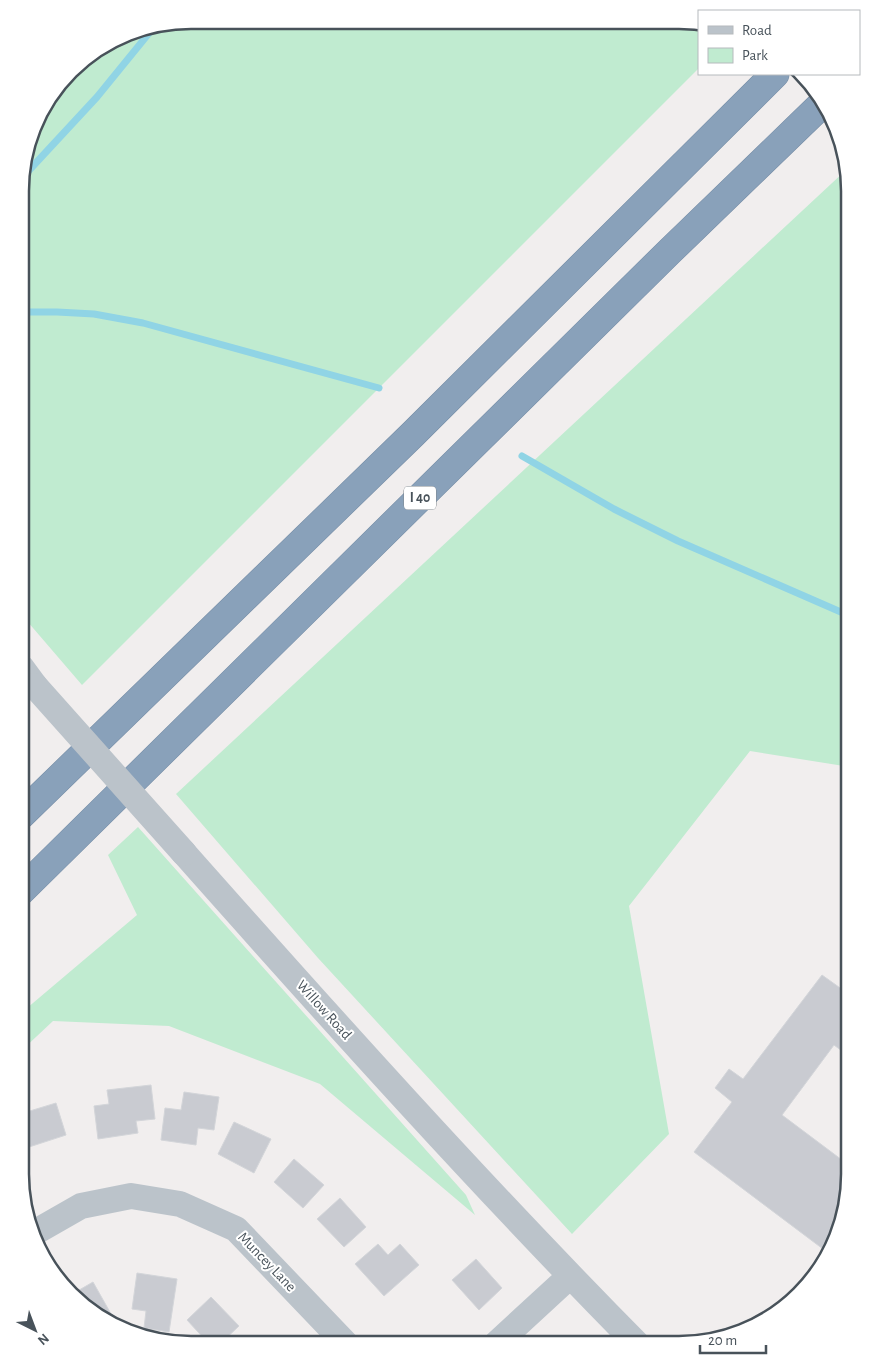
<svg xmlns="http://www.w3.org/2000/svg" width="870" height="1365" font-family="'Alegreya Sans',sans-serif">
  <rect width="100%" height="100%" fill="#f1eeee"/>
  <!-- green -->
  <path fill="#c0ebd0" d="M 191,20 L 699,21 L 699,68 L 82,685 L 21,614 L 21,169 L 38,115 L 78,63 L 126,33 Z
    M 846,170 L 850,191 L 850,767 L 750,751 L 629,906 L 669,1134 L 572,1234 L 318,958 L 176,794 Z
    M 138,827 L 466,1195 L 475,1215 L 320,1084 L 169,1026 L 53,1021 L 20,1052 L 20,1014 L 137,915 L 108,855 Z"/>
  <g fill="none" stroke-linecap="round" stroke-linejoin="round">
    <!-- stream -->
    <path stroke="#90d4e5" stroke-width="7" d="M 21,179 L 97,97 L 154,27
      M 21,312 L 57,312 L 94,314 L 143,323 L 379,388
      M 522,456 L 614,509 L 678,541 L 850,616"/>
  </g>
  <!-- building -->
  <path fill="#c9cbd1" stroke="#d3d5d9" d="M 822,975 L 850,995 L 850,1057 L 834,1045 L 782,1115 L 850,1166 L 850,1185 L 832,1236 L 823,1249 L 694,1152 L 732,1102 L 715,1088 L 729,1069 L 743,1079 Z
    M 151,1085 L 155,1119 L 136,1121 L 138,1133 L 98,1139 L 94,1106 L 109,1104 L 107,1090 Z
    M 184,1092 L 219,1097 L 214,1130 L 198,1128 L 196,1145 L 161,1140 L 165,1108 L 181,1110 Z
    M 56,1103 L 66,1135 L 26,1148 L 20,1131 L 20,1114 Z
    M 234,1122 L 271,1139 L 254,1173 L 218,1154 Z
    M 294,1159 L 324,1185 L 303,1208 L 274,1182 Z
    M 340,1198 L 366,1227 L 344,1247 L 317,1219 Z
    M 378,1244 L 388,1255 L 400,1244 L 419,1265 L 384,1296 L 355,1264 Z
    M 476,1259 L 502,1288 L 479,1310 L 452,1280 Z
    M 137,1273 L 177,1279 L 169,1332 L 144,1328 L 146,1311 L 132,1309 Z
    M 93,1282 L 115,1321 L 87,1310 L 74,1293 Z
    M 211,1297 L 239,1326 L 220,1344 L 209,1344 L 187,1320 Z"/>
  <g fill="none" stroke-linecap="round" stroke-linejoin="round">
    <defs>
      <path id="highway" d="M 21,815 L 413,434 L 775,74
        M 20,892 L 669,252 L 821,105"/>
    </defs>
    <!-- highway casing -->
    <use href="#highway" stroke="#758ca5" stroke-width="29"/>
    <!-- minor -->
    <path stroke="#bbc3ca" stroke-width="26" d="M 21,667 L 35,686
      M 184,853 C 332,1020 481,1186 638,1345
      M 32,1234 L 81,1206 L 131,1196 L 180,1204 L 236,1229 L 346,1344
      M 496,1344 L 570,1276"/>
    <!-- highway -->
    <use href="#highway" stroke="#89a1ba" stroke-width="28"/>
    <!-- minor-bridge -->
    <path stroke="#bbc3ca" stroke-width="26" d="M 35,686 L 184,853"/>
  </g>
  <g text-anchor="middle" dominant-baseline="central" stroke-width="4" stroke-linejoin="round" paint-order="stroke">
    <!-- shield labels -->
    <rect fill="#fff" stroke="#7f868c" stroke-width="1" x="404" y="486.5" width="32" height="23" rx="4"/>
    <g font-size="14" font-weight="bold" fill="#48525a">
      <text x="420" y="498">I 40</text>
    </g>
    <!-- street labels -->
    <g font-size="15" fill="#48525a" stroke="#fff">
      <text transform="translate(324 1010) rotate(48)">Willow Road</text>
      <text transform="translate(267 1262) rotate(46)">Muncey Lane</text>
    </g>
  </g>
  <!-- crop -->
  <path d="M0 0H870V1365H0ZM191 29H679A162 162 0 0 1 841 191V1174A162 162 0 0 1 679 1336H191A162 162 0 0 1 29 1174V191A162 162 0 0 1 191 29Z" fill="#fff" fill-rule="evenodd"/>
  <path fill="none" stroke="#48525a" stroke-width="2.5" d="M191 29H679A162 162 0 0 1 841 191V1174A162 162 0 0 1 679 1336H191A162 162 0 0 1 29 1174V191A162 162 0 0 1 191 29Z"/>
  <!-- legend -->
  <rect x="698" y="10" width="162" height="65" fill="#ffffff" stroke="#b6babd"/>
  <rect x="708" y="26" width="25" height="8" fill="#bbc3ca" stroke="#b6babd"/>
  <text x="742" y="35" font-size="15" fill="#48525a">Road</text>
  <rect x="708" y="48" width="25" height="15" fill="#c0ebd0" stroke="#b6babd"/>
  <text x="742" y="60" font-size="15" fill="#48525a">Park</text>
  <!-- north arrow -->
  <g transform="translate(35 1330) rotate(138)" stroke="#ffffff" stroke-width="4" paint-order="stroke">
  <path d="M0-4L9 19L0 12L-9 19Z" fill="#48525a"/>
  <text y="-8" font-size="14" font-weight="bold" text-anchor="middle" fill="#48525a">N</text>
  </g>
  <!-- scale -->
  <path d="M700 1345v8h66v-8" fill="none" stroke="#48525a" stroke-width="2.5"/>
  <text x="708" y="1345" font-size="15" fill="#48525a" stroke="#ffffff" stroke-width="4" paint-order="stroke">20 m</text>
</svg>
